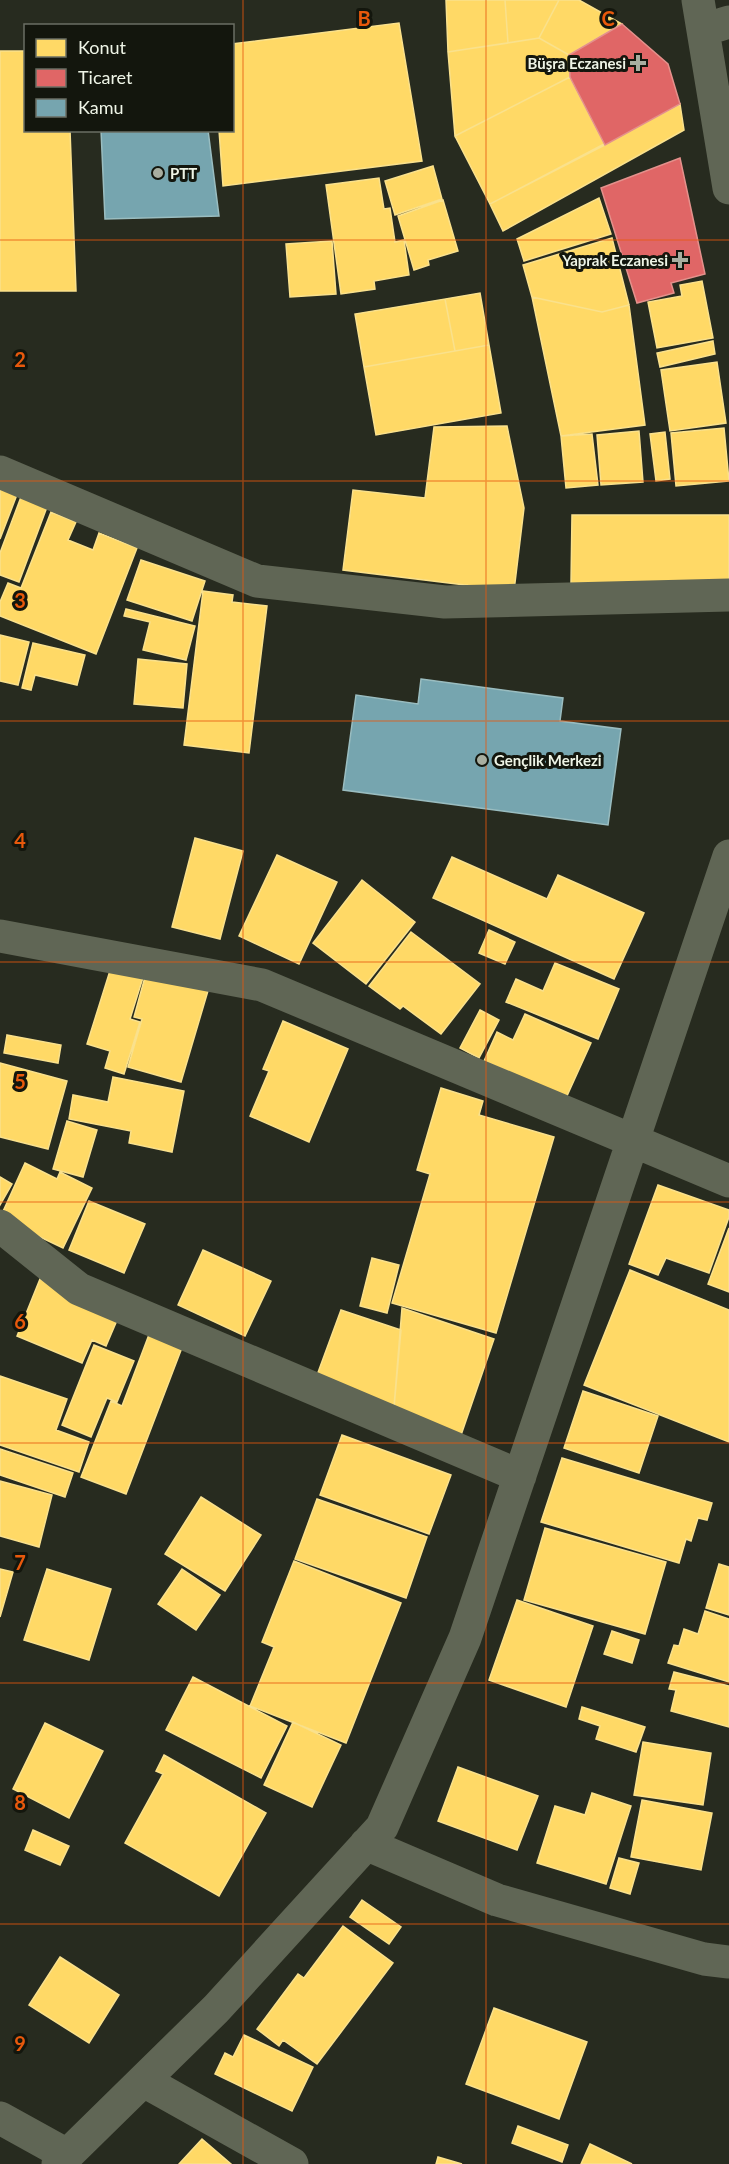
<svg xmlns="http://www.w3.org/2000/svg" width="729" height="2164" font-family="Lato,sans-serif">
  <rect width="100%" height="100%" fill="#272b1f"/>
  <!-- homes -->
  <path fill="#ffd966" stroke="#fae18c" stroke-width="1.5" d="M 446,0 L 505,0 L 508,43 L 448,52 Z
    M 505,0 L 559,0 L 539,38 L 508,43 Z
    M 559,0 L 579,0 L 622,24 L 569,55 L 539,38 Z
    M 399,23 L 422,161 L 223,186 L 219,130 L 232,130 L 232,44 Z
    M 539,38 L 569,55 L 570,77 L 455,136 L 448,52 Z
    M 0,51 L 26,51 L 26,130 L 70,130 L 76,291 L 0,291 Z
    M 570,77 L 605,145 L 490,204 L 455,136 Z
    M 680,104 L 684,130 L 503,231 L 490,204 Z
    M 433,166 L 442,199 L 395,215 L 385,181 Z
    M 379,178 L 384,209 L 390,208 L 395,242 L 404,240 L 409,275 L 374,281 L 375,289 L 341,294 L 326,185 Z
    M 599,198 L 611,234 L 524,261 L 517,239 Z
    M 443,200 L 458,251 L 428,260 L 429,265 L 414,270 L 398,216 Z
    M 612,238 L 629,305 L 602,312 L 532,297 L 523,265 Z
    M 332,241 L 336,294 L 290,297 L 286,244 Z
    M 702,281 L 713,338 L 657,348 L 648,302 L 682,296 L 680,285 Z
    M 480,293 L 489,345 L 455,351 L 445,299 Z
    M 532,297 L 602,312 L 629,305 L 645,425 L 561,436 Z
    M 445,299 L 455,351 L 364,367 L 355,314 Z
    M 713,341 L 715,354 L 660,367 L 657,353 Z
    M 489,345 L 501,413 L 376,435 L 364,367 Z
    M 717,362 L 726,423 L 670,431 L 661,370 Z
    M 507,426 L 524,508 L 514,591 L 343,570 L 353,490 L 425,498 L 434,427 Z
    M 724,428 L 729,481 L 676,486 L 671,433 Z
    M 639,431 L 643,482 L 601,485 L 597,435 Z
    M 665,432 L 670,479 L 656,481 L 650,434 Z
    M 592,434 L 598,485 L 566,488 L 561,436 Z
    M 0,485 L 18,492 L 0,539 Z
    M 21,497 L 47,507 L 19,582 L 0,575 L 0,553 Z
    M 51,512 L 76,522 L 68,540 L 93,550 L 99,533 L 137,548 L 96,654 L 0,616 L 0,602 L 8,583 L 21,588 Z
    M 572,515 L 729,515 L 729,584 L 571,583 Z
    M 141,560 L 205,581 L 192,621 L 127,600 Z
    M 203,591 L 233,595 L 232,602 L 267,606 L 249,753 L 184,745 Z
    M 126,609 L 195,626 L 186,660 L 143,650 L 150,622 L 124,616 Z
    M 0,635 L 29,642 L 18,685 L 0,681 Z
    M 33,643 L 85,655 L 77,685 L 35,675 L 31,690 L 22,688 Z
    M 138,659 L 187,664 L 183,708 L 134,704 Z
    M 195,838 L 243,851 L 220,939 L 172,927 Z
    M 277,855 L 337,882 L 299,964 L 239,936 Z
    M 452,857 L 547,899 L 558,875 L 644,913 L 614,979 L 433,898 Z
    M 362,880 L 415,922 L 366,984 L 313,943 Z
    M 489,930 L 515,942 L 505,964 L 479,953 Z
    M 411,932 L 480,984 L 441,1034 L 403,1006 L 400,1009 L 369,986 Z
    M 114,958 L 146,968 L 130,1019 L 140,1022 L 124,1074 L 105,1068 L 110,1051 L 87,1044 Z
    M 555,963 L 619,989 L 598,1039 L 506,1002 L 516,979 L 543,991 Z
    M 148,966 L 210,984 L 181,1082 L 128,1067 L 142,1019 L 134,1017 Z
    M 480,1010 L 499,1020 L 479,1058 L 460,1048 Z
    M 525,1014 L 591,1043 L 566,1098 L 484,1061 L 497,1032 L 513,1040 Z
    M 283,1021 L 348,1049 L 309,1142 L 250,1116 L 269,1071 L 263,1069 Z
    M 7,1035 L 61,1045 L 58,1063 L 4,1053 Z
    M 0,1063 L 67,1081 L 48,1149 L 0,1137 Z
    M 113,1077 L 184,1091 L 172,1152 L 129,1143 L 131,1131 L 69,1119 L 73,1095 L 108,1102 Z
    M 441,1088 L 483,1101 L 479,1115 L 554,1137 L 496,1333 L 392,1303 L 430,1174 L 417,1170 Z
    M 67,1121 L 97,1130 L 83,1177 L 53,1169 Z
    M 25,1163 L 57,1179 L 60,1172 L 92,1188 L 63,1248 L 0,1218 Z
    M 0,1177 L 12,1184 L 0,1205 Z
    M 658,1185 L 729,1210 L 729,1217 L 709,1273 L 666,1258 L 658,1275 L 629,1264 Z
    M 89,1201 L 145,1224 L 124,1273 L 69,1250 Z
    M 729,1228 L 729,1292 L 708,1284 Z
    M 203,1250 L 271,1281 L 245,1336 L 178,1305 Z
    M 372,1258 L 399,1265 L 387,1313 L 360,1306 Z
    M 630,1270 L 729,1310 L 729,1442 L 584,1385 Z
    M 40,1279 L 121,1311 L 106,1346 L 92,1340 L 82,1363 L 17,1336 Z
    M 402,1308 L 494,1339 L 459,1441 L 393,1419 Z
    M 341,1310 L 401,1330 L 393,1419 L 313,1386 Z
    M 150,1332 L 183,1345 L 126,1494 L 81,1477 L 111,1401 L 122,1406 Z
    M 94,1345 L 134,1361 L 117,1402 L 107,1398 L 91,1437 L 62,1425 Z
    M 0,1376 L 67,1399 L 56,1430 L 89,1442 L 79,1472 L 0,1445 Z
    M 583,1391 L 658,1416 L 639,1473 L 564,1448 Z
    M 342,1435 L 451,1475 L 429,1534 L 320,1495 Z
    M 0,1449 L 73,1473 L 65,1497 L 0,1475 Z
    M 562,1458 L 712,1503 L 707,1520 L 698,1518 L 691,1541 L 686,1539 L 679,1563 L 541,1522 Z
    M 0,1481 L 52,1495 L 39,1547 L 0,1536 Z
    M 201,1497 L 261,1535 L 225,1591 L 165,1554 Z
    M 317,1499 L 427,1537 L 406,1598 L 295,1559 Z
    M 545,1528 L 666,1562 L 645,1634 L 524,1600 Z
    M 294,1561 L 401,1603 L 346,1743 L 250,1706 L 274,1647 L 262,1642 Z
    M 719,1564 L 729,1567 L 729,1615 L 706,1608 Z
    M 0,1569 L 13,1572 L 0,1617 Z
    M 47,1569 L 111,1589 L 89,1660 L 24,1640 Z
    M 182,1569 L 220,1595 L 196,1630 L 158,1604 Z
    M 517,1600 L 593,1626 L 566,1707 L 489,1680 Z
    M 705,1611 L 729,1619 L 729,1682 L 668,1663 L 674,1645 L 679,1646 L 684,1629 L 698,1634 Z
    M 612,1631 L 639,1640 L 632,1663 L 604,1654 Z
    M 674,1672 L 729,1686 L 729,1727 L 671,1711 L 676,1690 L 669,1689 Z
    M 193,1677 L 287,1726 L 261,1778 L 166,1730 Z
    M 582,1707 L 645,1727 L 636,1752 L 596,1739 L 600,1726 L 579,1719 Z
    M 293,1722 L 341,1745 L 312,1807 L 264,1785 Z
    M 45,1723 L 103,1751 L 69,1818 L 13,1789 Z
    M 643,1742 L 711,1753 L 703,1805 L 634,1795 Z
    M 164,1755 L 266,1813 L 219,1896 L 125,1843 L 163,1774 L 156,1771 Z
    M 458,1767 L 538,1796 L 517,1850 L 438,1821 Z
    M 592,1793 L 631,1806 L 606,1884 L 537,1863 L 555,1806 L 585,1815 Z
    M 642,1800 L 712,1813 L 701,1870 L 631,1857 Z
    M 33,1830 L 69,1846 L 60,1865 L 25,1850 Z
    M 619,1858 L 639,1863 L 630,1894 L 610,1888 Z
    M 362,1900 L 401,1927 L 389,1944 L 350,1917 Z
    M 343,1926 L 393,1963 L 317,2064 L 283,2040 L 279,2046 L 257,2029 L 298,1974 L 304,1978 Z
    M 60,1957 L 119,1995 L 89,2043 L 29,2005 Z
    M 494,2008 L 587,2042 L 559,2119 L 466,2084 Z
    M 244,2035 L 313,2067 L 292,2111 L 215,2074 L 225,2053 L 233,2057 Z
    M 518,2126 L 568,2145 L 562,2162 L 512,2143 Z
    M 202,2139 L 231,2164 L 179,2164 Z
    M 590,2144 L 632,2164 L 581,2164 Z
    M 438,2157 L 462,2164 L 436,2164 Z"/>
  <!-- shops -->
  <path fill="#e06666" stroke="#e4918c" stroke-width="1.5" d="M 622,24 L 668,64 L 680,104 L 605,145 L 570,77 L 569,55 Z
    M 680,158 L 705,274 L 671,283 L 674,293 L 637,303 L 601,188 Z"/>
  <!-- public -->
  <path fill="#76a5af" stroke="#9abdc0" stroke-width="1.5" d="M 101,130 L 208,130 L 219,216 L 105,219 Z
    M 421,679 L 563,698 L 560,721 L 621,729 L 608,825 L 343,790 L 356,695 L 418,704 Z"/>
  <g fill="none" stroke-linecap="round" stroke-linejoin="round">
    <!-- minor -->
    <path stroke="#606655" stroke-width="33" d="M 698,0 L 729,188
      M 703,30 L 729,22
      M 0,472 L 257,581 L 445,602 L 729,595
      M 0,936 L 262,985 L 729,1181
      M 0,1226 L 79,1289 L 520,1476
      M 366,1844 L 497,1900 L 704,1959 L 729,1962
      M 144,2081 L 292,2164
      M 0,2118 L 67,2155
      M 58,2164 L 216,2009 L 382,1827 L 465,1638 L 729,856"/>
  </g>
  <!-- grid -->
  <path fill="none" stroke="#e8590c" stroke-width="1.5" stroke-opacity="0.55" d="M 243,0 L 243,2164M 486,0 L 486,2164M 0,240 L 729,240M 0,481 L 729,481M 0,721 L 729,721M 0,962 L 729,962M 0,1202 L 729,1202M 0,1443 L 729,1443M 0,1683 L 729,1683M 0,1924 L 729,1924"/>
  <!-- markers -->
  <g fill="#a8aea0" stroke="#13160d" stroke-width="2">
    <path d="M635 54h6v6h6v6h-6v6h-6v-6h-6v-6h6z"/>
    <circle cx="158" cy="173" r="6"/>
    <path d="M677 251h6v6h6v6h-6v6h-6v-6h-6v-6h6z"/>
    <circle cx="482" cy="760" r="6"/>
  </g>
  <g text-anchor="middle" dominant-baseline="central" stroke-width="6" stroke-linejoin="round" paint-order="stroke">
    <!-- poi labels -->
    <g font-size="15" font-weight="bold" fill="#eef4e6" stroke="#13160d" text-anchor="end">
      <text x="626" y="63">Büşra Eczanesi</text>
      <text x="170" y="173" text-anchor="start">PTT</text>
      <text x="668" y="260">Yaprak Eczanesi</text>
      <text x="494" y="760" text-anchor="start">Gençlik Merkezi</text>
    </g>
  </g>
  <g font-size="20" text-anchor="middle" font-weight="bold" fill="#e8590c" stroke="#13160d" stroke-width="6" stroke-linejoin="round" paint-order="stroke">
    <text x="364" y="26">B</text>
    <text x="608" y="26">C</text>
    <text x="20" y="367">2</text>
    <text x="20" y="608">3</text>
    <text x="20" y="848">4</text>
    <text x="20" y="1089">5</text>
    <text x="20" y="1329">6</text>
    <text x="20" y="1570">7</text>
    <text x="20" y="1810">8</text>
    <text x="20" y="2051">9</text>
  </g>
  <!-- legend -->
  <rect x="24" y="24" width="210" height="108" fill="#13160d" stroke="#6b6f64" stroke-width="1.5"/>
  <rect x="36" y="39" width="30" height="18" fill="#ffd966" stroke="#6b6f64" stroke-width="1.5"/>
  <text x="78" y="54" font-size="18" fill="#eef4e6">Konut</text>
  <rect x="36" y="69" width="30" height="18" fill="#e06666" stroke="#6b6f64" stroke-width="1.5"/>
  <text x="78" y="84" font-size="18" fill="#eef4e6">Ticaret</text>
  <rect x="36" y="99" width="30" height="18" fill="#76a5af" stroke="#6b6f64" stroke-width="1.5"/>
  <text x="78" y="114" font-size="18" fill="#eef4e6">Kamu</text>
</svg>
